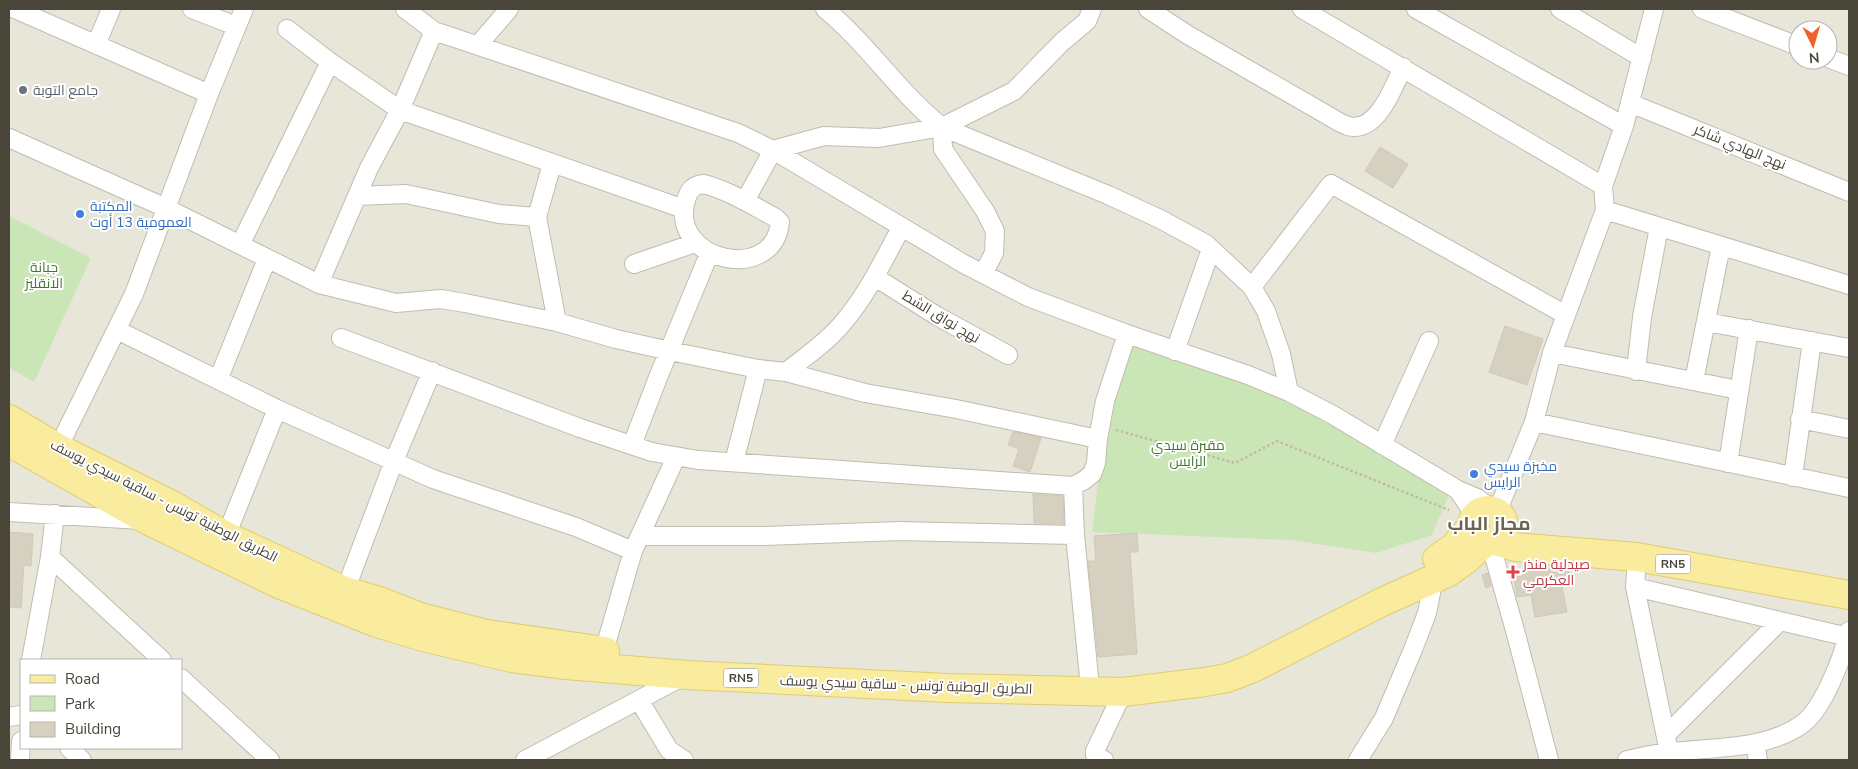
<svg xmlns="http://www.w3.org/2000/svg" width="1858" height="769" font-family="'Nunito Sans',Cairo,sans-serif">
  <rect width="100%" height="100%" fill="#f5f3eb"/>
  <!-- residential -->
  <path fill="#e8e6d9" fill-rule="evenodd" d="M 9,9 L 1849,9 L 1849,760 L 9,760 ZM 1798,30 L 1828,30 L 1828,60 L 1798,60 ZM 21,660 L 181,660 L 181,748 L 21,748 Z"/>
  <!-- green -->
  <path fill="#cae6b6" d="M 9,216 L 91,258 L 34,382 L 9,368 Z
    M 1127,345 L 1290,398 L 1451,490 L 1432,535 L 1376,553 L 1291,540 L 1092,532 L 1107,405 Z"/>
  <!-- building -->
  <path fill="#d6d0c1" stroke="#d0c9b4" d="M 1380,147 L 1408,164 L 1393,188 L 1365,171 Z
    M 1505,326 L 1543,339 L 1527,385 L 1489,372 Z
    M 1013,432 L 1041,438 L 1030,472 L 1013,466 L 1019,449 L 1008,445 Z
    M 1033,494 L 1063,496 L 1064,524 L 1034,523 Z
    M 9,532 L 33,534 L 31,566 L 24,565 L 21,608 L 9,607 Z
    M 1137,533 L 1138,552 L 1130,552 L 1137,654 L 1098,657 L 1088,561 L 1096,561 L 1094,536 Z
    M 1546,565 L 1552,566 L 1553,573 L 1568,570 L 1570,585 L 1562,587 L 1567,612 L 1535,617 L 1531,595 L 1517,597 L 1513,571 Z
    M 1488,573 L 1491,586 L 1486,588 L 1482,575 Z"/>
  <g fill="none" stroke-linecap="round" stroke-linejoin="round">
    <defs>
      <path id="minor" d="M 15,9 L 209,94
        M 192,9 L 236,26
        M 405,9 L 434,31 L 738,133 L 773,150 L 964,264 L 1028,297 L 1127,334 L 1248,375 L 1289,392 L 1333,415 L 1458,490
        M 825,9 C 868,44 898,92 942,127 L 1108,195 L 1160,219 L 1206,244 L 1252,287 L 1266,311 L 1281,354 L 1289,392
        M 1148,9 L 1188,35 L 1327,115 C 1334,119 1341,124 1348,126 C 1377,134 1394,86 1403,67
        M 1302,9 L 1603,186
        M 1416,9 L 1624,126
        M 1560,9 L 1642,58
        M 1702,9 L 1798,46
        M 287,29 L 330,62 L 400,110 L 684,209
        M 96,45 L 111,9
        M 478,45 L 509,9
        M 1828,58 L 1849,66
        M 1630,103 L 1849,192
        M 942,127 L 943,149 L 985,211 L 995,231 L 994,253 L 983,274
        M 9,138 L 166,208 L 319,284 L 396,303 L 441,299 L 465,303 L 557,322 L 616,339 L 670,351 L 758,369 L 786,372 L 865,393 L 956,409 L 1098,439
        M 552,164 L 537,217 L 557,322
        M 704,184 C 730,191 753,206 776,218 L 780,222 C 774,285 668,261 686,200 C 689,190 693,185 704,184 Z
        M 357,196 L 406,194 L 499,214 L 537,217
        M 745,201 L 773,150 L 824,136 L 879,138 L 942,127 L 1014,91 L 1062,42 L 1087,21 L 1092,9
        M 1605,210 L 1849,285
        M 240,245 L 330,62
        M 634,264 L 695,243
        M 875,277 L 937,316 L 1008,355
        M 319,284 L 369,168 L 400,110 L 434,31
        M 1252,287 L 1331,184 L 1566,315
        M 1706,322 L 1849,348
        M 117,330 L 277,409 L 433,479 L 576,527 L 633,551
        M 341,338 L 580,428 L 652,452 L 698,460 L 1073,486 L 1083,481 L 1092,474 L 1096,463 L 1098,439 L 1105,401 L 1127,334
        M 1175,351 L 1211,249
        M 1552,353 L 1738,390
        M 1636,371 L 1642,317 L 1659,227
        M 786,372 C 805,357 826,343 842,324 C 867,295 883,261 901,228
        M 218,380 L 267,259
        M 1694,381 L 1721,246
        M 1800,419 L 1849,429
        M 1534,422 L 1849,488
        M 632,445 L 659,375 L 709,254
        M 1382,445 L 1429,341
        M 58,448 L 134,294 L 209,94 L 244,9
        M 734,462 L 758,369
        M 1728,463 L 1749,329
        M 1793,477 L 1812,341
        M 1073,486 L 1075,535 L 1089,677
        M 9,512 L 141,520
        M 1498,514 L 1502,500 L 1534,422 L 1552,353 L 1605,210 L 1603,186 L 1624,126 L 1654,9
        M 1476,517 L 1458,490 L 1477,498 L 1494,511
        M 226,536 L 277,409
        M 640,536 L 765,536 L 899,531 L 1075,535
        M 1490,542 L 1516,634 L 1549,760
        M 50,557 L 162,660
        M 1637,557 L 1635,587 L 1669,752
        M 1635,587 L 1848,637
        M 345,591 L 394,461 L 432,371
        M 604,651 L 633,551 L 676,457
        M 31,660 L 50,557 L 55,514
        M 181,678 L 270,760
        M 639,700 L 669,750 L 684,760
        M 9,717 L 21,715
        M 1666,735 L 1779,622
        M 1755,743 L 1758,760
        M 69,748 L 82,760
        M 20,760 L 21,741
        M 525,760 L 684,676
        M 1104,760 L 1095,755 L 1095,751 L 1123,692
        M 1358,760 L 1384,718 L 1414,647 L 1427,613 L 1434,578
        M 1627,760 C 1641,757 1657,753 1672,752 C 1714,747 1764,750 1801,725 C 1823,710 1843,657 1849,631"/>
      <path id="primary" d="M 9,419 L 58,448 L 172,505 L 226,536 L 345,591 L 382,602 L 420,617 L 487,634 L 605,651
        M 9,442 L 149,521 L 279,584 L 377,623 L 423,637 L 512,658 L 566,665 L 687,675 L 947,688 L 1123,692 L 1205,682 L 1227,678 L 1253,668 L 1382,602 L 1449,572 L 1468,558 L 1485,542
        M1472 526a16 16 0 1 1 32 0a16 16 0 1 1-32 0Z
        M 1496,541 L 1515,547 L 1637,557 L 1849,595
        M 1437,559 L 1454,547 L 1472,526"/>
    </defs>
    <!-- minor casing -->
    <use href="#minor" stroke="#c0bcae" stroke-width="20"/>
    <!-- primary casing -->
    <use href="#primary" stroke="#dfcc6f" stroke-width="30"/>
    <!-- path -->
    <path stroke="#c1ba9f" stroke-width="2.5" stroke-dasharray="2.5 2.5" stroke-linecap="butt" d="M 1116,430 L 1235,463 L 1277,441 L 1449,510"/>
    <!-- minor -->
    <use href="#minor" stroke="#fff" stroke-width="18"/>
    <!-- primary -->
    <use href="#primary" stroke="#f9ec9f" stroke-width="28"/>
  </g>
  <!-- markers -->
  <circle fill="#6b7280" stroke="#fff" stroke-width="2" cx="23" cy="90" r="5"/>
  <g fill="#3f7fe0" stroke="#fff" stroke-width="2">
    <circle cx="80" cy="214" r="5"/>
    <circle cx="1474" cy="474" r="5"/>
  </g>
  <path fill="#e0444e" stroke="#fff" stroke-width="2" d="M1510.5 564.5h5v5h5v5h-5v5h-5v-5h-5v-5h5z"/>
  <g text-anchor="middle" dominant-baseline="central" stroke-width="4" stroke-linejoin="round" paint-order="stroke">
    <!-- shield labels -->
    <g fill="#fff" stroke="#807d74" stroke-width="1">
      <rect x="1655.5" y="554.5" width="35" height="19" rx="4"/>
      <rect x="723.5" y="668.5" width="35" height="19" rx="4"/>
    </g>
    <g font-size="12" font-weight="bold" fill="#494539">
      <text x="1673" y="564">RN5</text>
      <text x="741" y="678">RN5</text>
    </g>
    <!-- worship labels -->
    <g font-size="14" fill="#5b616d" stroke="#fff" text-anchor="start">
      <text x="33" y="90">جامع التوبة</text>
    </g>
    <!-- street labels -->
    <g font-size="14" fill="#494539" stroke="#fff">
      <text transform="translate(1740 147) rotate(22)">نهج الهادي شاكر</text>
      <text transform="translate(941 317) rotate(31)">نهج نواق الشط</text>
      <text transform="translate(164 501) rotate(27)">الطريق الوطنية تونس - ساقية سيدي يوسف</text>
      <text transform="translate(906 685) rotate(2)">الطريق الوطنية تونس - ساقية سيدي يوسف</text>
    </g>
    <!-- shop labels -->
    <g font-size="14" fill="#366cbe" stroke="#fff" text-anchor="start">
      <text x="90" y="206">المكتبة<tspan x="90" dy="16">العمومية 13 أوت</tspan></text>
      <text x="1484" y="466">مخبزة سيدي<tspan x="1484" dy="16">الرايس</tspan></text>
    </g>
    <!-- park labels -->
    <g font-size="14" fill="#40782e" stroke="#fff">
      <text x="44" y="267">جبانة<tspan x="44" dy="16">الانقليز</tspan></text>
      <text x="1188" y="445">مقبرة سيدي<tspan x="1188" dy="16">الرايس</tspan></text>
    </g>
    <!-- health labels -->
    <g font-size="14" fill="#be3a42" stroke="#fff" text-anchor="start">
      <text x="1523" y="564">صيدلية منذر<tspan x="1523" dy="16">العكرمي</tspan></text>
    </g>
    <!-- district labels -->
    <g font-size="19" font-weight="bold" fill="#6b6451" stroke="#fff">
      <text x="1489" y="524">مجاز الباب</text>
    </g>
  </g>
  <!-- border -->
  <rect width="1858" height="769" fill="none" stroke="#494539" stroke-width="20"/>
  <!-- legend -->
  <rect x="20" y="659" width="162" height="90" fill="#ffffff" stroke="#b6b5b0"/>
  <rect x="30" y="675" width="25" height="8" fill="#f9ec9f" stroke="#b6b5b0"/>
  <text x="65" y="684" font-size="15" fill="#494539">Road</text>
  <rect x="30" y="696" width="25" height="15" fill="#cae6b6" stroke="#b6b5b0"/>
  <text x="65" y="709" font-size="15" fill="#494539">Park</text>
  <rect x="30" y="722" width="25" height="15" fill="#d6d0c1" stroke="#b6b5b0"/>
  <text x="65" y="734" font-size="15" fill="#494539">Building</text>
  <!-- north arrow -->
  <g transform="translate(1813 45) rotate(175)"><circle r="24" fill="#ffffff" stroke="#b6b5b0"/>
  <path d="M0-4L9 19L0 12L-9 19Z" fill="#f06027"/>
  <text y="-8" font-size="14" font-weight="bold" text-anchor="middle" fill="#494539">N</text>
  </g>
</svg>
